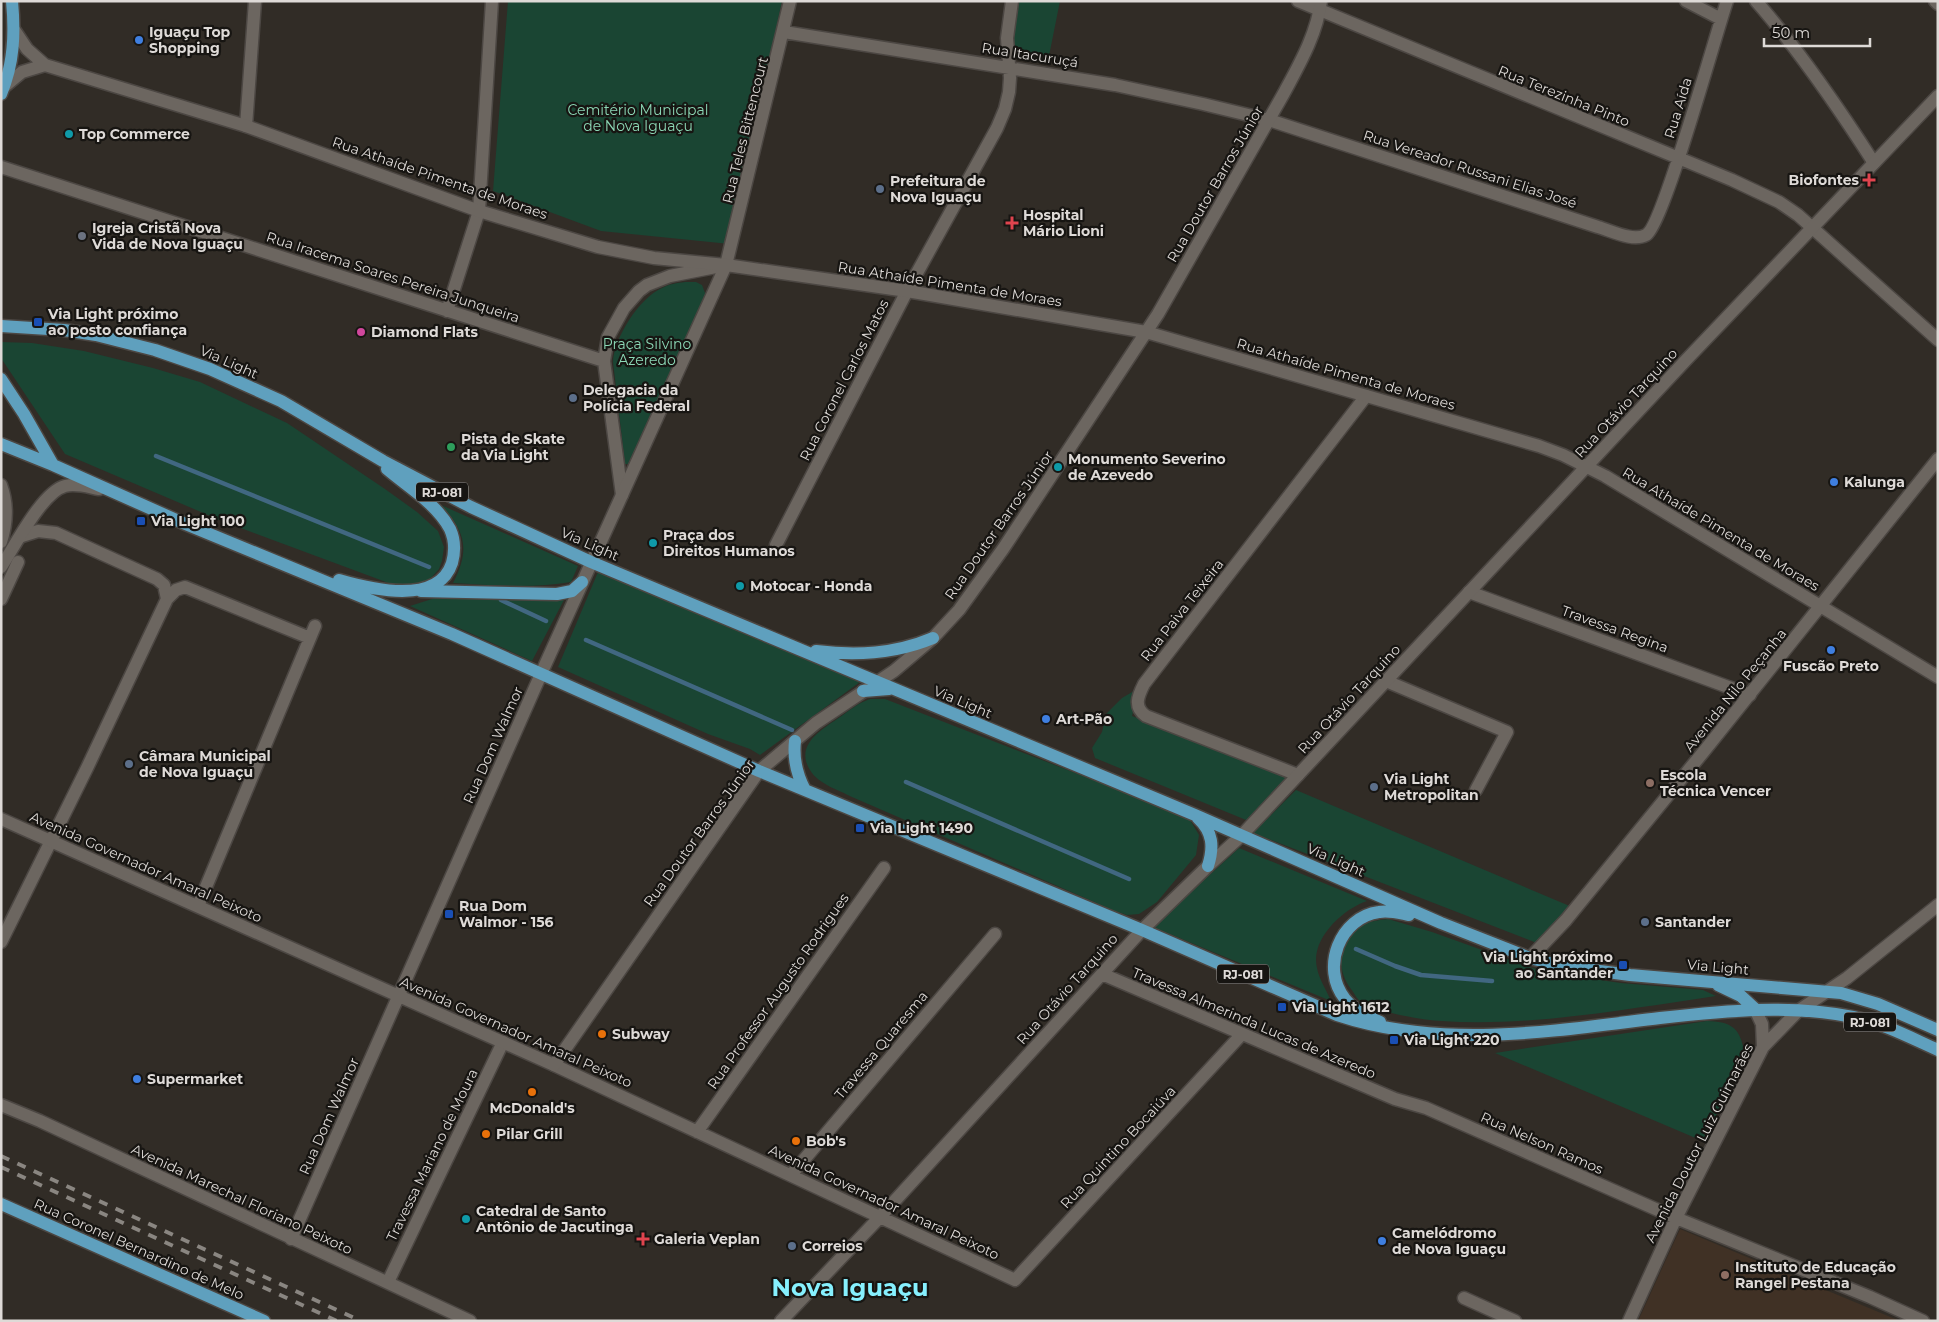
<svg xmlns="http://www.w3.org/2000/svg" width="1939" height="1322" font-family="Montserrat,sans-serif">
  <rect width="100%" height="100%" fill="#312c26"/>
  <!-- education -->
  <path fill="#403125" d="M 1680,1229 L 1900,1321 L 1638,1321 Z"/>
  <!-- green -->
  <path fill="#1a4533" d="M 508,1 L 782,1 L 730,244 L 601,231 L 493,191 Z
    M 1019,1 L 1060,1 L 1049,56 L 1010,49 Z
    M 685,282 L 696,282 L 702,285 L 705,293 L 705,299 L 630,460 L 628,464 L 625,464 L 613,362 C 614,338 639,298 662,288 C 669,284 677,283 685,282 Z
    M 1,342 L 32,343 L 84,351 L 153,368 L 200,382 L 287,423 L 385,489 L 417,512 L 438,531 L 444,547 L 442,561 L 439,569 L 430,579 L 418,584 L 394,585 L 222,521 L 65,454 L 1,358 Z
    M 441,505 L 578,566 L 571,582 C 532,589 491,585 453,583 C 470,550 466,532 441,505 Z
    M 598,572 L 860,682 L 760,755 L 750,749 L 708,734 L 558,667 Z
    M 435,598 L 514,600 L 565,598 L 532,661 L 410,606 Z
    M 1139,688 L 1132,716 L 1290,776 L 1251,822 L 1095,758 L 1092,748 L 1102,732 L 1106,714 L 1122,698 Z
    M 870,699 L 885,699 L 1168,809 L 1190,820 L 1199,835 L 1196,855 L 1157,902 L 1139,914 L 1127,915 L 1115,911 L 852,797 C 839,790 818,784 810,770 C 794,744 823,729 840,717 C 850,710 858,703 870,699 Z
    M 1296,790 L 1572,907 L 1537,943 L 1253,833 Z
    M 1239,848 L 1367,901 C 1343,909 1310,939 1317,968 C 1319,979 1327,991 1331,1001 L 1153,927 Z
    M 1388,919 L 1432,932 L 1532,968 L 1558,974 L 1621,983 L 1703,990 L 1716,996 C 1626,1009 1532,1027 1441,1021 C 1423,1020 1374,1012 1360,1001 C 1357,999 1354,993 1351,989 C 1336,969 1337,942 1359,927 C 1368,921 1379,920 1388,919 Z
    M 1707,1021 C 1730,1022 1739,1026 1744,1050 L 1705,1142 L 1495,1053 Z"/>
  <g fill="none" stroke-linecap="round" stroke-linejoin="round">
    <!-- stream -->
    <path stroke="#416781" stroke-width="4.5" d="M 156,456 L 429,567
      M 501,600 L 546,621
      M 586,640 L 792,730
      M 906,782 L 1129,879
      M 1356,949 L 1395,966 L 1421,975 L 1492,981"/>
    <defs>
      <path id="street" d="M 1298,1 L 1732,180 L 1779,202 L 1798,215 L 1938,340
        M 1686,1 L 1721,19
        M 1756,1 C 1800,51 1838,107 1874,163
        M 1935,1 L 1938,4
        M 784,32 L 1115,85 L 1203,104 L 1269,120 L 1598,227 C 1612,231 1633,242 1646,235 C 1663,226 1716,33 1727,1
        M 246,126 L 255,1
        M 1,167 L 604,361
        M 447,311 L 479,211 L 492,1
        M 622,495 L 604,361 L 608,337 L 624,308 L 639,291 L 647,285 L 670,276 L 726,265 L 790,1
        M 22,536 L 38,531 L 56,533 L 157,579 L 164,585 L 167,599
        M 776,545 L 907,291 L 997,128 L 1005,109 L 1009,92 L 1010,78 L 1007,38 L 1012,1
        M 1469,592 L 1750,695
        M 1,599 L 18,562
        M 1386,681 L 1507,732 L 1476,790
        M 1298,775 L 1146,716 C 1133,707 1138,696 1144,684 L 1366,396
        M 198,906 L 315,626
        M 1,942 L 87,768 L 167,599 L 176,590 L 185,587 L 310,638
        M 1102,974 L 1395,1099 L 1426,1108 L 1676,1218 L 1870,1297 L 1923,1321
        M 1755,1009 L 1762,1024 L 1763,1047
        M 554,1065 L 1015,1280 L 1242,1034
        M 697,1132 L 884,868
        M 791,1175 L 995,934
        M 388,1282 L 503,1042
        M 1464,1298 L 1515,1321
        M 781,1321 L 880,1217 L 1142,930
        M 1629,1321 L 1676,1218 L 1763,1047 L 1798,1011"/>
      <path id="secondary" d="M 15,31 L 27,49 L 45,65 L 246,126 L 479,211 L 598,247 L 654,258 L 726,265 L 907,291 L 1146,332 L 1539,446 L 1563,455 L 1605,476 L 1938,677
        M 4,87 L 22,72 L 45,65
        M 1,485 C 8,504 7,523 1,542
        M 1,567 C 15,546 42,492 65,486 C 76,483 88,487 99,489
        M 1,819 L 554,1065 L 759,771 L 816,723 L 894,671 L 933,638 L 959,610 L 1003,549 L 1158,314 L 1284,93 C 1299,65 1317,34 1321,1
        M 1142,930 L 1208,866 L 1242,835 L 1687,359 L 1938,96
        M 1530,958 L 1566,920 L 1705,750 L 1938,459
        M 1798,1011 L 1847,978 L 1938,905
        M 1,1105 L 40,1121 L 470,1321
        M 291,1239 L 541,674 L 726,265"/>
      <path id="primary" d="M 1,94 C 14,64 15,33 12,1
        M 1,326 L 64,330 L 96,335 L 155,350 L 210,369 L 281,401 L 383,461 L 471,507 L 591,562 L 1195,815 L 1441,923 L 1530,958 L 1562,966 L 1630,975 L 1841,993 L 1878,1004 L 1938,1030
        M 1,379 L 24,414 L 53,465
        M 1,444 L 53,465 L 183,523 L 452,634 L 759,771 L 1142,930 L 1337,1015 C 1443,1050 1553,1031 1660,1018 C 1724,1011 1789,1004 1853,1017 C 1883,1023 1911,1038 1938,1050
        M 339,580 C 370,589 438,606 452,563 C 455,552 455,540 450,529 C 437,504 408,487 387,469
        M 421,591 L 557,594 L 572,591 L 582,582
        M 816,651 C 857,656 895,654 933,638
        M 863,691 L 889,689
        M 795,741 C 793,759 797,775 805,790
        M 1198,818 C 1213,832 1214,847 1208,866
        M 1718,985 L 1741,996 L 1755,1009
        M 1380,1022 C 1367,1016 1354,1010 1345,999 C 1320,968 1340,917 1379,912 C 1389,910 1399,913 1409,915
        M 1,1204 L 264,1321"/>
    </defs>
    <!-- street casing -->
    <use href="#street" stroke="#4c4743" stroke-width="15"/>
    <!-- secondary casing -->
    <use href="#secondary" stroke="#4c4743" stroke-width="15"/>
    <!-- primary casing -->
    <use href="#primary" stroke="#4c4743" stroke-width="15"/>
    <!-- street -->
    <use href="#street" stroke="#6c6660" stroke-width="12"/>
    <!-- secondary -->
    <use href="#secondary" stroke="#6c6660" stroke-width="12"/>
    <!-- primary -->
    <use href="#primary" stroke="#5fa0be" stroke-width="12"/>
    <!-- rail -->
    <path stroke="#8a8681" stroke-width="4" stroke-dasharray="9 9" stroke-linecap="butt" d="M 1,1156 L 361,1321
      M 1,1167 L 337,1321"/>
  </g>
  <!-- markers -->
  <g fill="#3f7fe0" stroke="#171512" stroke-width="2">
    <circle cx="139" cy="40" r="5"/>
    <circle cx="1834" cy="482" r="5"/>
    <circle cx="1831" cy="650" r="5"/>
    <circle cx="1046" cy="719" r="5"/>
    <circle cx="137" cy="1079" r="5"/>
    <circle cx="1382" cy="1241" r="5"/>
  </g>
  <g fill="#0f9aa8" stroke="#171512" stroke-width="2">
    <circle cx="69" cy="134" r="5"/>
    <circle cx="1058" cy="467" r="5"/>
    <circle cx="653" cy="543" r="5"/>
    <circle cx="740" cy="586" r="5"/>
    <circle cx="466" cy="1219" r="5"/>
  </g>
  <g fill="#e0444e" stroke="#171512" stroke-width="2">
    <path d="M1866.5 172.5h5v5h5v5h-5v5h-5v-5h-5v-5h5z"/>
    <path d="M1009.5 215.5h5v5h5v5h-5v5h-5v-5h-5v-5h5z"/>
    <path d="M640.5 1231.5h5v5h5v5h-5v5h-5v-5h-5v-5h5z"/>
  </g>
  <g fill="#5c6f8a" stroke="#171512" stroke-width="2">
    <circle cx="880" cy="189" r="5"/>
    <circle cx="573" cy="398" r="5"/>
    <circle cx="129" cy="764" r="5"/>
    <circle cx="1374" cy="787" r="5"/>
    <circle cx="1645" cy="922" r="5"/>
    <circle cx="792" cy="1246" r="5"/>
  </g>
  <circle fill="#6b7280" stroke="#171512" stroke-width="2" cx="82" cy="236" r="5"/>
  <g fill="#1a4fb4" stroke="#171512" stroke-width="2">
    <rect x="33" y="317" width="10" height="10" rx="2.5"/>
    <rect x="136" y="516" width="10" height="10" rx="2.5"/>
    <rect x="855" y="823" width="10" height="10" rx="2.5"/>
    <rect x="444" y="909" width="10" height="10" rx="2.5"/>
    <rect x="1618" y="960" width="10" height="10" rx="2.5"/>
    <rect x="1277" y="1002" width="10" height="10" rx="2.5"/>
    <rect x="1389" y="1035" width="10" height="10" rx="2.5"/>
  </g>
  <circle fill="#d1479c" stroke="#171512" stroke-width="2" cx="361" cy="332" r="5"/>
  <circle fill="#2e9e5b" stroke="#171512" stroke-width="2" cx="451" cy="447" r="5"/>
  <g fill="#8d6e63" stroke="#171512" stroke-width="2">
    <circle cx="1650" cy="783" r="5"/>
    <circle cx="1725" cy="1275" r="5"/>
  </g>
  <g fill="#e8710a" stroke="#171512" stroke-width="2">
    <circle cx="602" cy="1034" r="5"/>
    <circle cx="532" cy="1092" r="5"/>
    <circle cx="486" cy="1134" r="5"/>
    <circle cx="796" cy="1141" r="5"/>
  </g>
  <g text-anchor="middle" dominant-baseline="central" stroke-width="4.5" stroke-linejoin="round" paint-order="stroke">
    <!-- shield labels -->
    <g fill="#171512" stroke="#a29f9c" stroke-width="1">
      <rect x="416" y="482.5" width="52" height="19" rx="4"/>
      <rect x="1217" y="964.5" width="52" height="19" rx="4"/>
      <rect x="1844" y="1012.5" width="52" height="19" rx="4"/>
    </g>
    <g font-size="12" font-weight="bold" fill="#dedad7">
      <text x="442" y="492">RJ-081</text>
      <text x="1243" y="974">RJ-081</text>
      <text x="1870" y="1022">RJ-081</text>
    </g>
    <!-- poi labels -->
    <g font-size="14" font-weight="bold" fill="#dedad7" stroke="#171512" text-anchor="start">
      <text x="149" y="32">Iguaçu Top<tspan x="149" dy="16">Shopping</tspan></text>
      <text x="79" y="134">Top Commerce</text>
      <text x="1859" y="180" text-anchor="end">Biofontes</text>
      <text x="890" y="181">Prefeitura de<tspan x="890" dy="16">Nova Iguaçu</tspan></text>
      <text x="1023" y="215">Hospital<tspan x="1023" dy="16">Mário Lioni</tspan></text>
      <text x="92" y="228">Igreja Cristã Nova<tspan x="92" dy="16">Vida de Nova Iguaçu</tspan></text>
      <text x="48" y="314">Via Light próximo<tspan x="48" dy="16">ao posto confiança</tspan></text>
      <text x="371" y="332">Diamond Flats</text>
      <text x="583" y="390">Delegacia da<tspan x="583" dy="16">Polícia Federal</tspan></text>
      <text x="461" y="439">Pista de Skate<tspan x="461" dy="16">da Via Light</tspan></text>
      <text x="1068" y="459">Monumento Severino<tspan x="1068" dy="16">de Azevedo</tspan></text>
      <text x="1844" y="482">Kalunga</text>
      <text x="151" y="521">Via Light 100</text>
      <text x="663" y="535">Praça dos<tspan x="663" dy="16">Direitos Humanos</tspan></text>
      <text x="750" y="586">Motocar - Honda</text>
      <text x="1831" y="666" text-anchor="middle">Fuscão Preto</text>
      <text x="1056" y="719">Art-Pão</text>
      <text x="139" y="756">Câmara Municipal<tspan x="139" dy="16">de Nova Iguaçu</tspan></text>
      <text x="1660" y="775">Escola<tspan x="1660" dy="16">Técnica Vencer</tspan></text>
      <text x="1384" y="779">Via Light<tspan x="1384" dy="16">Metropolitan</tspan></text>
      <text x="870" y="828">Via Light 1490</text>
      <text x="459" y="906">Rua Dom<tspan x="459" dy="16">Walmor - 156</tspan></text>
      <text x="1655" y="922">Santander</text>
      <text x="1613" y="957" text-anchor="end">Via Light próximo<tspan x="1613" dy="16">ao Santander</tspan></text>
      <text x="1292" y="1007">Via Light 1612</text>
      <text x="612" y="1034">Subway</text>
      <text x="1404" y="1040">Via Light 220</text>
      <text x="147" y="1079">Supermarket</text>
      <text x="532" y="1108" text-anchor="middle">McDonald's</text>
      <text x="496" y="1134">Pilar Grill</text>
      <text x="806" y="1141">Bob's</text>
      <text x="476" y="1211">Catedral de Santo<tspan x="476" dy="16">Antônio de Jacutinga</tspan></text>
      <text x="1392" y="1233">Camelódromo<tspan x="1392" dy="16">de Nova Iguaçu</tspan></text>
      <text x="654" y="1239">Galeria Veplan</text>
      <text x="802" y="1246">Correios</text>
      <text x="1735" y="1267">Instituto de Educação<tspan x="1735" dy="16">Rangel Pestana</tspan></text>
    </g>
    <!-- street labels -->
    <g font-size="14" fill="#dedad7" stroke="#171512">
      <text transform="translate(1030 55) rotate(9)">Rua Itacuruçá</text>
      <text transform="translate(1564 96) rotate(22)">Rua Terezinha Pinto</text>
      <text transform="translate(1678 108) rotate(-73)">Rua Aída</text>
      <text transform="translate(745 130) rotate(-76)">Rua Teles Bittencourt</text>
      <text transform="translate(1470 169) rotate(18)">Rua Vereador Russani Elias José</text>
      <text transform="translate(440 178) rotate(19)">Rua Athaíde Pimenta de Moraes</text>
      <text transform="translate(1215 184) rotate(-60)">Rua Doutor Barros Júnior</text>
      <text transform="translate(393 277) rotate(18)">Rua Iracema Soares Pereira Junqueira</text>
      <text transform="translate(950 284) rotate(9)">Rua Athaíde Pimenta de Moraes</text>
      <text transform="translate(229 362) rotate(24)">Via Light</text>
      <text transform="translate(1346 374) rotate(16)">Rua Athaíde Pimenta de Moraes</text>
      <text transform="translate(844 380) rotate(-63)">Rua Coronel Carlos Matos</text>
      <text transform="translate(1626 403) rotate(-47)">Rua Otávio Tarquino</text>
      <text transform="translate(999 525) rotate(-55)">Rua Doutor Barros Júnior</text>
      <text transform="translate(1721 529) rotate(31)">Rua Athaíde Pimenta de Moraes</text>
      <text transform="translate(590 544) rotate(24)">Via Light</text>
      <text transform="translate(1182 610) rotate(-52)">Rua Paiva Teixeira</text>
      <text transform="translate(1615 629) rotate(20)">Travessa Regina</text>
      <text transform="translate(1735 690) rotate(-51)">Avenida Nilo Peçanha</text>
      <text transform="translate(1349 699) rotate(-47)">Rua Otávio Tarquino</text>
      <text transform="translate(963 702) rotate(23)">Via Light</text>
      <text transform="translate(493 745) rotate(-66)">Rua Dom Walmor</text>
      <text transform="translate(699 833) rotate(-54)">Rua Doutor Barros Júnior</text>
      <text transform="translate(1336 860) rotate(24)">Via Light</text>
      <text transform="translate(146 867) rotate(24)">Avenida Governador Amaral Peixoto</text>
      <text transform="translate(1718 967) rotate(5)">Via Light</text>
      <text transform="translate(1067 989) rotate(-48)">Rua Otávio Tarquino</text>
      <text transform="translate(778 991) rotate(-55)">Rua Professor Augusto Rodrigues</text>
      <text transform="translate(1254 1023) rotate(23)">Travessa Almerinda Lucas de Azeredo</text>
      <text transform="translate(516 1032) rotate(24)">Avenida Governador Amaral Peixoto</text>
      <text transform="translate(881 1045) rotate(-50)">Travessa Quaresma</text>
      <text transform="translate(329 1116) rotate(-66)">Rua Dom Walmor</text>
      <text transform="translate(1542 1143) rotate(24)">Rua Nelson Ramos</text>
      <text transform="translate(1699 1143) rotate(-63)">Avenida Doutor Luiz Guimarães</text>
      <text transform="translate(1118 1147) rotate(-47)">Rua Quintino Bocaiúva</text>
      <text transform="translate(432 1155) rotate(-64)">Travessa Mariano de Moura</text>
      <text transform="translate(242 1199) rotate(25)">Avenida Marechal Floriano Peixoto</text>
      <text transform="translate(884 1202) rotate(25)">Avenida Governador Amaral Peixoto</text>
      <text transform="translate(139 1249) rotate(24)">Rua Coronel Bernardino de Melo</text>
    </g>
    <!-- park labels -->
    <g font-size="14" fill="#8cd8b6" stroke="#171512">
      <text x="638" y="110">Cemitério Municipal<tspan x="638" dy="16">de Nova Iguaçu</tspan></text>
      <text x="647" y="344">Praça Silvino<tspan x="647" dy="16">Azeredo</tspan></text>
    </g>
    <!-- town labels -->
    <g font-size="24" font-weight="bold" fill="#86f0fe" stroke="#171512">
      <text x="850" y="1287">Nova Iguaçu</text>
    </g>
  </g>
  <!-- border -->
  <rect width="1939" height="1322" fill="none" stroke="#dedad7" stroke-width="5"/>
  <!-- scale -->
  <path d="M1764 38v8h106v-8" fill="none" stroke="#dedad7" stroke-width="2.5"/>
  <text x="1772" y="38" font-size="15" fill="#dedad7" stroke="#171512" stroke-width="4" paint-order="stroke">50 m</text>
</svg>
